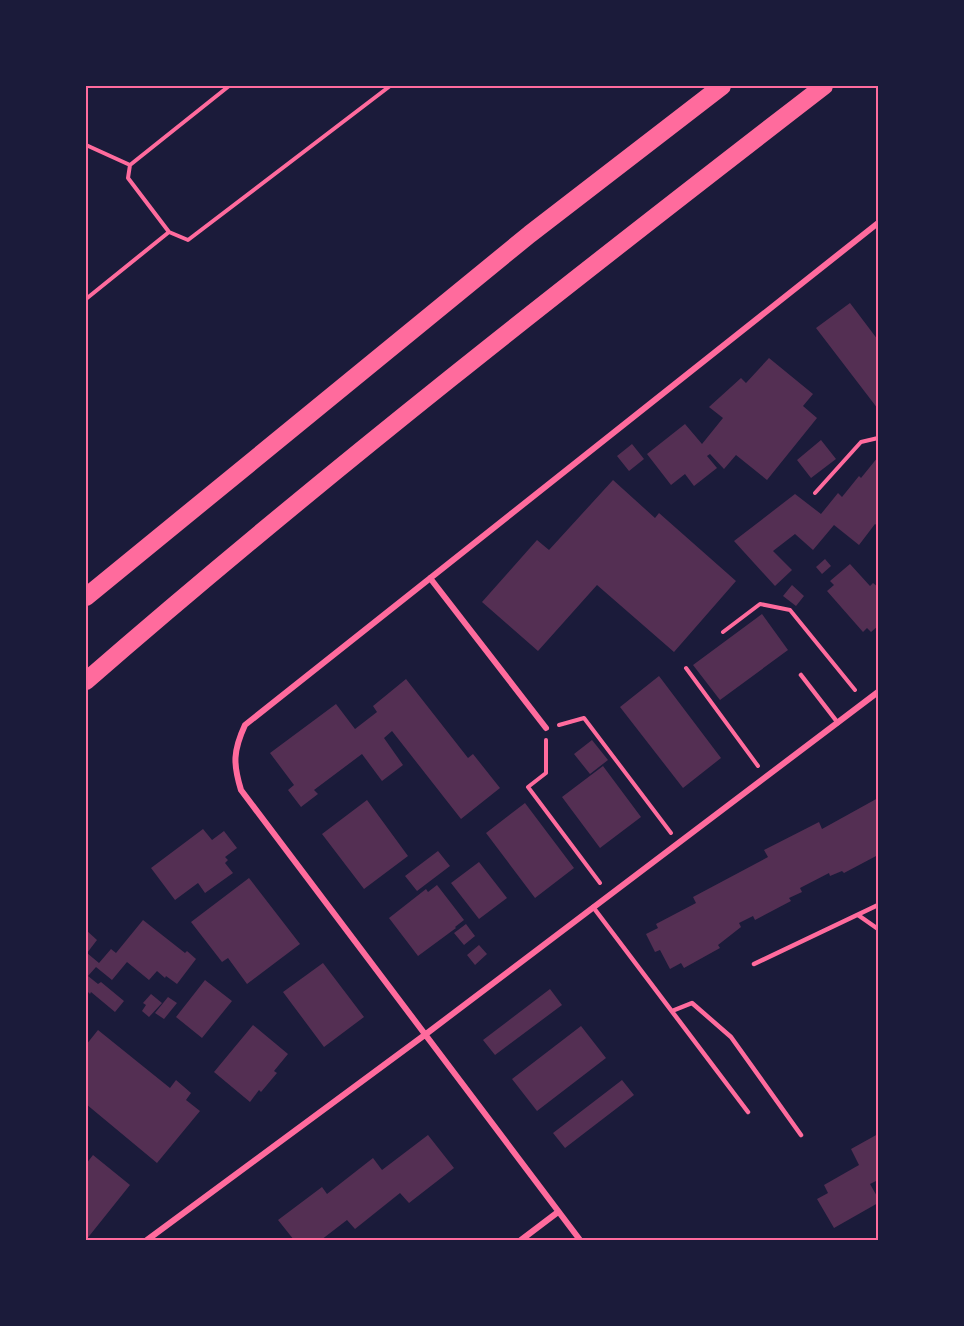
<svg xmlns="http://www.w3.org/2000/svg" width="964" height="1326" font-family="'Fira Sans Condensed',sans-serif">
  <rect width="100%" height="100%" fill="#1b1b3a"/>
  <!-- building -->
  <path fill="#542f53" d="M 850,303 L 878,340 L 878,409 L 816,328 Z
    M 769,358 L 813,394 L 803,406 L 817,418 L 767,480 L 736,455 L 724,469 L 710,454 L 707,456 L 717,468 L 694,486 L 685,474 L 671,485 L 647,454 L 685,424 L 702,444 L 723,418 L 709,407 L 741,378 L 746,383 Z
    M 821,440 L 836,459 L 811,478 L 797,460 Z
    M 632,444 L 644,459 L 629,471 L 617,456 Z
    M 878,457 L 878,526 L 875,524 L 859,545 L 834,525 L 813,550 L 795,534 L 773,551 L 792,570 L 775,586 L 734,541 L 795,494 L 821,514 L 838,493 L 842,497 L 859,476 L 861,478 Z
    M 613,480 L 655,518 L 659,513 L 736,581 L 674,652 L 597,585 L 538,651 L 482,602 L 537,540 L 549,550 Z
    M 825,559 L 831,566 L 822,574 L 816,567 Z
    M 850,564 L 870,586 L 873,583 L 878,587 L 878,626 L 871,632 L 867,628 L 863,632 L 827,591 L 834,585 L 830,581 Z
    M 792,585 L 804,596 L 796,606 L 783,596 Z
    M 762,614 L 788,650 L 720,700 L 693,665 Z
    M 659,676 L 721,758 L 683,788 L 620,707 Z
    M 406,679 L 468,758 L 473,754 L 500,788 L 461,819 L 392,731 L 384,738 L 403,765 L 382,781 L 362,754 L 314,790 L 318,794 L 301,807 L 288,790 L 294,785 L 270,753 L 336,704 L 355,729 L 377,712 L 373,706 Z
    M 592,740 L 608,760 L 590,774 L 574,754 Z
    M 603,766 L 641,817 L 600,848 L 562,797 Z
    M 878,798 L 878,855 L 844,873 L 842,871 L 830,876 L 829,873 L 800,888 L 802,892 L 789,898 L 791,901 L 755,920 L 753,916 L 739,923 L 741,927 L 718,945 L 720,948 L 684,968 L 681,963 L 670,969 L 660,950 L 655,952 L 646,934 L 658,928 L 656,924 L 696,903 L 693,897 L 768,857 L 764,850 L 819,822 L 822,829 Z
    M 367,800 L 408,856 L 364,889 L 322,834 Z
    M 525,803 L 574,868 L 535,898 L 486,833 Z
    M 203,829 L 212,840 L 224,831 L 237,848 L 225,857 L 228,860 L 225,863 L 233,873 L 205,893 L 198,883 L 175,900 L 151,868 Z
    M 438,851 L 450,866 L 417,891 L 405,876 Z
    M 479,862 L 507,898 L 479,919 L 451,883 Z
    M 249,878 L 300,944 L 247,984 L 228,958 L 222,962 L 191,922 Z
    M 437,885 L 464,920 L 455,927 L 456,928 L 418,956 L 389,918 L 426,889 L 428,892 Z
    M 143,920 L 185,953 L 187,951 L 196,959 L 177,984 L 166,976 L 165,978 L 157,971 L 149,980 L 127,962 L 112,980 L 96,967 L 88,976 L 98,984 L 101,982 L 124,1001 L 115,1012 L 91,992 L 90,994 L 86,990 L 86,930 L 97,940 L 87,953 L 99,963 L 111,949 L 116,953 Z
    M 466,924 L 475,936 L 464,945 L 454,933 Z
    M 479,945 L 487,954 L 475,965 L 467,955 Z
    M 323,963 L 364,1017 L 324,1047 L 283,992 Z
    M 205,980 L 232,1001 L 202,1038 L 176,1017 Z
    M 550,989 L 562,1005 L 495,1055 L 483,1040 Z
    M 151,994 L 162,1003 L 149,1017 L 142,1011 L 146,1005 L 143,1003 Z
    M 168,997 L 177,1003 L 164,1019 L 155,1013 Z
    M 253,1025 L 288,1054 L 274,1071 L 277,1073 L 261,1092 L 259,1090 L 250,1102 L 214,1072 Z
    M 581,1026 L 606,1058 L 537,1111 L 512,1079 Z
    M 98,1030 L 170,1088 L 176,1080 L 191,1093 L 186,1100 L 200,1111 L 157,1163 L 86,1104 L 86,1045 Z
    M 622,1080 L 634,1095 L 565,1148 L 553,1133 Z
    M 878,1134 L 878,1180 L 870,1184 L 878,1198 L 878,1203 L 834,1228 L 817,1199 L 828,1193 L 824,1185 L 859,1165 L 851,1149 Z
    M 428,1135 L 454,1168 L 409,1203 L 400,1193 L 355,1229 L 347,1220 L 321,1240 L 294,1240 L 278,1220 L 322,1187 L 327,1194 L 373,1158 L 382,1170 Z
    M 93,1155 L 130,1185 L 86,1240 L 86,1164 Z"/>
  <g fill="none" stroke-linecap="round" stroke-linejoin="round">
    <!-- path -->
    <path stroke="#ff6b9d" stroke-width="4" d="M 86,145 L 130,165
      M 169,232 L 128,178 L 130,165 L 229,86
      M 86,299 L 169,232 L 188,240 L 390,86
      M 815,493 L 861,442 L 878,438
      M 723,632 L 760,604 L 790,610 L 855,690
      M 686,668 L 758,766
      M 559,725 L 584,718 L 671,833
      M 546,740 L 546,773 L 528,787 L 600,883"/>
    <!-- service -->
    <path stroke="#ff6b9d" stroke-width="4.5" d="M 801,675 L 838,723
      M 593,907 L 748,1112
      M 858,915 L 878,929
      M 754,964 L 878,905
      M 672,1011 L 692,1003 L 731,1037 L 801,1135"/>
    <!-- minor -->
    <path stroke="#ff6b9d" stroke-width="6" d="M 430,578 L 546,728
      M 147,1240 L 426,1034 L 878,692
      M 521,1240 L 558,1212
      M 580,1240 L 241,790 C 233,764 233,751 245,725 L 878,223"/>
    <!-- motorway -->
    <path stroke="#ff6b9d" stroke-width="18" d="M 86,597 L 530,234 L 722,86
      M 86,681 C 324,474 574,279 824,86"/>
  </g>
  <!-- border -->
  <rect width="964" height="1326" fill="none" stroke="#1b1b3a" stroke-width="174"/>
  <rect x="87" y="87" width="790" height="1152" fill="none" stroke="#ff6b9d" stroke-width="2"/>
</svg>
